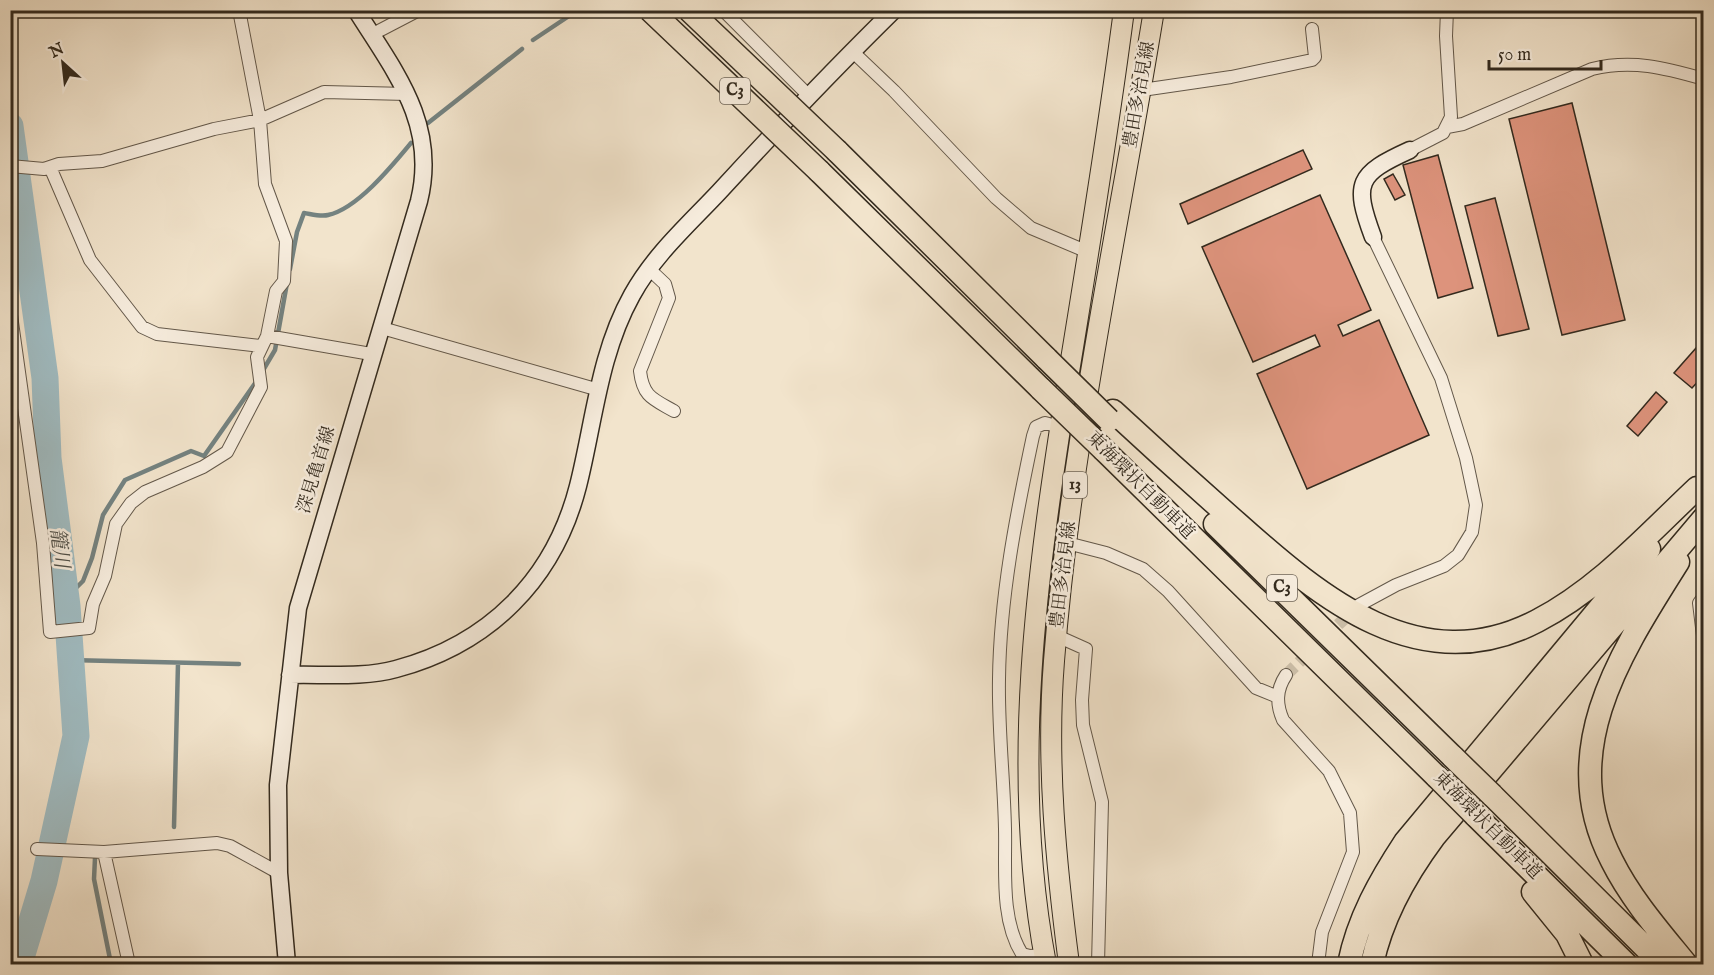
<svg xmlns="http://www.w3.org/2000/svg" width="1714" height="975" font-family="'IM FELL English','Noto Serif JP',serif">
  <rect width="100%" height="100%" fill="#f2e4cc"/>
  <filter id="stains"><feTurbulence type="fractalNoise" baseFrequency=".00333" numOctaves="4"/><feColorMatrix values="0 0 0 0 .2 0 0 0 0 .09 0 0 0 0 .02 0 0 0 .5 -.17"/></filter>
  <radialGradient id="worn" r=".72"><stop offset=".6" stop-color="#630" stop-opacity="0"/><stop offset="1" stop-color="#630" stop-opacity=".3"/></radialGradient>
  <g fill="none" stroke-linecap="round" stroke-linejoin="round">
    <!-- stream -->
    <path stroke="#748280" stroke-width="4.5" d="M 533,40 L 578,10
      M 428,123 L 522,49
      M 290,269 L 297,232 L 304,213 C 311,214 321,217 328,215 C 357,209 392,166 411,143
      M 262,372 L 275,350 L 287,283
      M 66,598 L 83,581 L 92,558 L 103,515 L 125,480 L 191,451 L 204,456 L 258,379
      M 69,660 L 239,664
      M 174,827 L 178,663
      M 95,858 L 94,879 L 111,964"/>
    <!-- river -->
    <path stroke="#a0bcc2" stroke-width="27" d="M 10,126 L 45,378 L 48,458 L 67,606 L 76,736 L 44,881 L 19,964"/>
  </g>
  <!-- building -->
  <path fill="#dd937c" stroke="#332a1e" stroke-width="1.5" d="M 1572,103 L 1625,320 L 1562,335 L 1509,119 Z
    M 1303,150 L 1312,169 L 1188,224 L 1180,204 Z
    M 1438,155 L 1473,288 L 1438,298 L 1403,165 Z
    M 1393,174 L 1405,195 L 1395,200 L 1384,179 Z
    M 1320,195 L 1371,310 L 1338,325 L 1343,336 L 1379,320 L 1429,435 L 1307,489 L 1257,374 L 1320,346 L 1315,335 L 1253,362 L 1202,247 Z
    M 1495,198 L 1529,329 L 1498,336 L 1465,206 Z
    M 1704,339 L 1704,375 L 1692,388 L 1674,373 Z
    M 1656,392 L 1667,402 L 1638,436 L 1627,426 Z"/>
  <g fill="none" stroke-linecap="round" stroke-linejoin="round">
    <!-- street-tunnel -->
    <path stroke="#ccbfa9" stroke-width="12" stroke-dasharray="12 6" stroke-linecap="butt" d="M 1325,637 L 1356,608
      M 1286,675 L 1313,649"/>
    <defs>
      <path id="street" d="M 723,10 L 809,96
        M 371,35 L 419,10
        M 853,52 L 894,91 L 996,198 L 1031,228 L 1088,252
        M 1142,90 L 1231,77 L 1312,60 L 1315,57 L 1312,29
        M 1447,127 L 1463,124 L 1592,69 C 1632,59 1665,68 1704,79
        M 1410,150 L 1443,133 L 1451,117 L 1446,36 L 1447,10
        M 10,166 L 44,169 L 59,164 L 102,161 L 214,129 L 260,120 L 324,92 L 407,94
        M 50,167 L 90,260 L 142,327 L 157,334 L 260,346
        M 649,269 L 665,284 L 669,298 L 640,371 C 643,397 653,399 674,411
        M 10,308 L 43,543 L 50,632 L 89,628 L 93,604 L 105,576 L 116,524 L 131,503 L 145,492 L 203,467 L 227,452 L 261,387 L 257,357 L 267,336 L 276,291 L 284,281 L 286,241 L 265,184 L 260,120 L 239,10
        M 382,328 L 599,390
        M 267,336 L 371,354
        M 1067,543 L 1106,553 L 1143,569 L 1168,591 L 1256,688 L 1278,697
        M 1704,596 L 1699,603 L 1704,644
        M 1359,605 L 1396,585 L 1444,566 L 1458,555 L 1472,532 L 1476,505 L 1466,458 L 1441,378 L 1373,237
        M 1057,636 L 1086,649 L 1082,700 L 1083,725 L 1102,802 L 1098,964
        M 1286,675 C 1276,690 1276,704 1283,720 L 1329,771 L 1350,813 L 1353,852 L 1322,932 L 1318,964
        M 37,849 L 104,852 L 217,843 L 230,846 L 279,873
        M 104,852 L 129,964
        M 1044,955 L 1030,956 L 1022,954 C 1000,919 1006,868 1005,829 C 1004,779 998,729 999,679 C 1000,597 1016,516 1033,436 L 1036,427 L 1045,423 L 1060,427"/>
      <path id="secondary" d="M 1373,237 C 1353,183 1357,174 1410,150
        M 290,675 C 322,674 365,678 396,669 C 489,644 554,580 578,486 C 594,423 599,354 632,295 C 654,255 688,225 719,192 C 776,130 834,69 894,10
        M 287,964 L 279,873 L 278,785 L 298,608 L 419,201 C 438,124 395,72 356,10"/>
      <path id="primary" d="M 1046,964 C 1009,769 1037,573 1068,378 C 1088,256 1108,133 1124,10
        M 1069,964 C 1056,864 1046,762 1054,661 C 1071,442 1119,226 1154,10"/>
      <path id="highway" d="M 837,151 L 1047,359
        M 819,171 L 1041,389
        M 1113,411 C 1154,449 1195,486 1237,523 C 1321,598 1420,682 1537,621 C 1599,589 1647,535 1697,488
        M 1104,450 L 1437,777
        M 1215,524 L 1453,757
        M 1678,562 C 1620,654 1555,752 1612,861 C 1631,899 1660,932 1686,964
        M 1492,795 L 1662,964
        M 1475,815 L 1626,964
        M 1533,892 L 1567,934 L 1582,964
        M 1349,964 C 1358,919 1380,880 1405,842 L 1649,549
        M 1372,964 C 1382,917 1405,876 1434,837 L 1704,518"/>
    </defs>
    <!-- street casing -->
    <use href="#street" stroke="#63584a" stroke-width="14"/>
    <!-- secondary casing -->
    <use href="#secondary" stroke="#332a1e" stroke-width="19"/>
    <!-- primary casing -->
    <use href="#primary" stroke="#332a1e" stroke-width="22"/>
    <!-- highway casing -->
    <use href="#highway" stroke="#332a1e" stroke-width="25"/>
    <!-- street -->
    <use href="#street" stroke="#f7edde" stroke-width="12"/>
    <!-- secondary -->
    <use href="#secondary" stroke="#f7edde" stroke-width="16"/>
    <!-- primary -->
    <use href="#primary" stroke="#f2e4cc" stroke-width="20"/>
    <!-- highway -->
    <use href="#highway" stroke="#f2e4cc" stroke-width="22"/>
    <defs>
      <path id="highway-bridge" d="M 650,10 L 819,171
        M 689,10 L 837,151
        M 1047,359 L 1109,420
        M 1041,389 L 1104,450
        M 1453,757 L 1492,795
        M 1437,777 L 1475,815"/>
    </defs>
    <!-- highway-bridge casing -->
    <use href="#highway-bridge" stroke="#332a1e" stroke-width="25" stroke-linecap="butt"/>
    <!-- highway-bridge -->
    <use href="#highway-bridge" stroke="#f2e4cc" stroke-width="22"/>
  </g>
  <g text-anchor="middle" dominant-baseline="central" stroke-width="5" stroke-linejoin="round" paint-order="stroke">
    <!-- shield labels -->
    <g fill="#f7edde" stroke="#6e6458" stroke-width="1.5">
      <rect x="720" y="78" width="30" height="26" rx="4.5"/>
      <rect x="1063" y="472" width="24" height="26" rx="4.5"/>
      <rect x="1267" y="575" width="30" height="26" rx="4.5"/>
    </g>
    <g font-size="16" font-weight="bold" fill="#332a1e">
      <text x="735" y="91">C3</text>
      <text x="1075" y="485">13</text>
      <text x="1282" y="588">C3</text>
    </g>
    <!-- street labels -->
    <g font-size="18" fill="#332a1e" stroke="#f7edde">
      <text transform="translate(1140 95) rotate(-80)">豊田多治見線</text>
      <text transform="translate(317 470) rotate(-73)">深見亀首線</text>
      <text transform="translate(1140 486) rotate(45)">東海環状自動車道</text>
      <text transform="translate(1064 575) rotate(-83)">豊田多治見線</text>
      <text transform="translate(1487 826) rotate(45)">東海環状自動車道</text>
    </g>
    <!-- water labels -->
    <g font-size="20" font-style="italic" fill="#4e4e47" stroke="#f7edde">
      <text transform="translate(59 548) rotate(83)">籠川</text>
    </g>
  </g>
  <!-- margin -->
  <rect width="1714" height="975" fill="none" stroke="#f2e4cc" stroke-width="36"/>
  <rect x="12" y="12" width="1690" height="951" fill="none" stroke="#332a1e" stroke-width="3"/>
  <rect x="18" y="18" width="1678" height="939" fill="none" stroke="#332a1e" stroke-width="1.5"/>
  <!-- north arrow -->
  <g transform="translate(63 63) rotate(333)" stroke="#f7edde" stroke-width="4.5" paint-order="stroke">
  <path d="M0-4.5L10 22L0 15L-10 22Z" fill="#332a1e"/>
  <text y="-9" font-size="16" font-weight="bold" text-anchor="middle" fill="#332a1e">N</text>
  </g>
  <!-- scale -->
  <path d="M1489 60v9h112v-9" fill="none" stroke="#332a1e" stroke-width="3"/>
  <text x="1498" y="60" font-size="18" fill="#332a1e" stroke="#f7edde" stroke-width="4.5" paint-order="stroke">50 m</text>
  <rect width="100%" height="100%" filter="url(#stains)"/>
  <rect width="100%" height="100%" fill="url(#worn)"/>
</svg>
